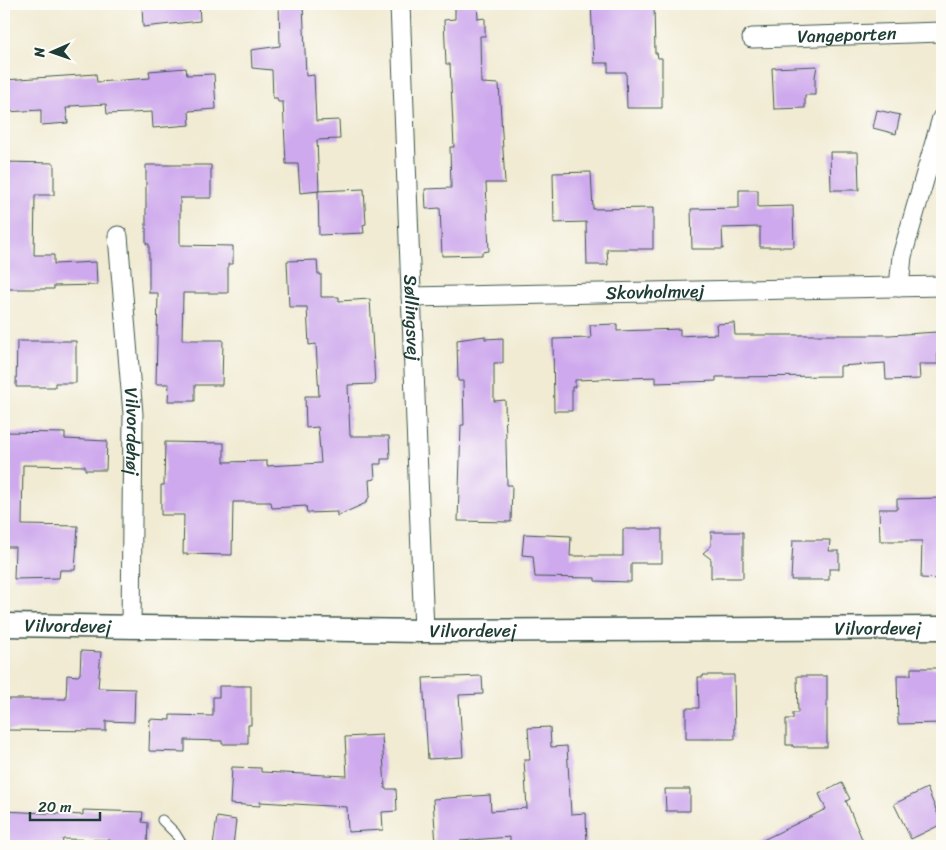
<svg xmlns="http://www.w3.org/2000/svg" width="946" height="850" font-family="Sriracha,sans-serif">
  <rect width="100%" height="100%" fill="#fdfcf7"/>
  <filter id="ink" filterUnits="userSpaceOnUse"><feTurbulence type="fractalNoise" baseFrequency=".02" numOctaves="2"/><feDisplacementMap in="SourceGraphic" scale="10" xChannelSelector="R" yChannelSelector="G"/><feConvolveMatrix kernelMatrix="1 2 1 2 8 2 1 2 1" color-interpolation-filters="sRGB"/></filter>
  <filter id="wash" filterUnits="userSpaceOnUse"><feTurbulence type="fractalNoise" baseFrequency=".0096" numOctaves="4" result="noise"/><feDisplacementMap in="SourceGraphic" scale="20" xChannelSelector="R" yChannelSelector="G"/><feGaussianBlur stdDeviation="1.12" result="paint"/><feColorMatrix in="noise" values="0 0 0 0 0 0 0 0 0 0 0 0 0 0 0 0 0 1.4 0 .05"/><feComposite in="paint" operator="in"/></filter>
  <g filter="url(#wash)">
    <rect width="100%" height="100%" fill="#f1ebd3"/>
    <g id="blocks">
      <!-- building -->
      <path fill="#cea9ed" d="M 142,4 L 199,4 L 200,21 L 143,27 Z
        M 279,4 L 303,4 L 306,76 L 314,75 L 316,121 L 339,120 L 340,139 L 317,140 L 319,191 L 300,193 L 298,164 L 286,164 L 283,102 L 278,102 L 277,98 L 273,98 L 272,70 L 252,68 L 251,50 L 280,46 Z
        M 455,4 L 477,4 L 478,19 L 485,18 L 485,36 L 480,36 L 481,83 L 499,84 L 505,183 L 486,183 L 489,251 L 482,252 L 482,255 L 442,256 L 440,208 L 426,209 L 425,189 L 451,188 L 450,147 L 454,147 L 450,64 L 446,64 L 444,20 L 455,19 Z
        M 591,4 L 654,4 L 655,53 L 657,53 L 658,58 L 662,58 L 662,108 L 627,108 L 626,72 L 608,72 L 608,63 L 594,63 Z
        M 817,66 L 815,77 L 815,95 L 805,95 L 805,108 L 774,109 L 772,68 Z
        M 186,68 L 187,75 L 214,74 L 216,109 L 189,111 L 190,125 L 153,128 L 152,112 L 107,114 L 106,104 L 70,106 L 70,108 L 66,108 L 68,123 L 41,125 L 41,110 L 6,112 L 4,80 L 96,74 L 97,82 L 150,78 L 149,71 Z
        M 877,110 L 900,115 L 896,134 L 873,128 Z
        M 830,152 L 858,152 L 859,190 L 831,190 Z
        M 4,162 L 54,163 L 54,195 L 35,195 L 34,255 L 54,255 L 54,264 L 96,262 L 97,285 L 54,286 L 54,289 L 4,289 Z
        M 146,165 L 211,165 L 211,198 L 180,198 L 180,245 L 233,246 L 233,264 L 228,264 L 228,293 L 183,293 L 182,340 L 223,340 L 222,385 L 195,385 L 195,401 L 168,401 L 169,384 L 156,384 L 158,293 L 149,293 L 149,244 L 146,244 Z
        M 591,172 L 593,209 L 653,208 L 653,249 L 607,249 L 608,265 L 587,265 L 586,222 L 554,223 L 553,173 Z
        M 364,189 L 366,224 L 363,225 L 364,233 L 319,235 L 318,191 Z
        M 739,190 L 758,190 L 758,207 L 793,206 L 794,247 L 760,247 L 760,227 L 722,228 L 723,249 L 692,249 L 691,209 L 739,208 Z
        M 317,260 L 318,274 L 321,274 L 321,297 L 339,297 L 339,301 L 370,299 L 375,384 L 348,385 L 350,436 L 389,436 L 390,459 L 381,459 L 381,464 L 374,464 L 375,479 L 369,480 L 370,495 L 366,503 L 337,516 L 337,512 L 307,513 L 306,506 L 272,508 L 271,502 L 233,502 L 232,555 L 183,554 L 184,515 L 161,515 L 161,485 L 164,485 L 165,442 L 224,443 L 224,462 L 267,461 L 267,466 L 321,463 L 318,427 L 306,428 L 305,396 L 319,396 L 316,344 L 309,345 L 307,307 L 289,307 L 287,261 Z
        M 734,323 L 735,335 L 890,335 L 937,332 L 938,364 L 919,364 L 920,379 L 886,380 L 885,363 L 840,366 L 840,376 L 716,377 L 716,381 L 656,383 L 656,377 L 575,380 L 575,387 L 572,387 L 572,411 L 554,411 L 553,339 L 591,338 L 590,325 L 617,324 L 617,331 L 680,329 L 680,336 L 717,334 L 716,324 Z
        M 485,336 L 485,339 L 503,338 L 503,363 L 494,363 L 494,401 L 505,400 L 507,485 L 512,485 L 511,522 L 458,521 L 461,425 L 464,425 L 463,381 L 458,381 L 457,340 Z
        M 17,341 L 76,341 L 76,383 L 55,383 L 55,387 L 16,387 Z
        M 4,432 L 65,433 L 65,439 L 107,441 L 106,470 L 85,470 L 85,466 L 23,465 L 22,525 L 78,526 L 75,570 L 60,570 L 59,578 L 14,579 L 15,547 L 4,547 Z
        M 942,498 L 942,579 L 921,578 L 922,541 L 880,541 L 879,509 L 897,509 L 897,499 Z
        M 623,529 L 662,529 L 662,563 L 631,563 L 631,582 L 595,581 L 595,578 L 535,577 L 533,556 L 522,555 L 524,534 L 571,536 L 570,556 L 623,556 Z
        M 711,532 L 743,532 L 743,578 L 711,578 L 711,559 L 703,553 L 711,546 Z
        M 793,540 L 830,540 L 829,551 L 839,551 L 839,569 L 829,569 L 829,580 L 791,580 Z
        M 81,651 L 101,652 L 98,688 L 135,689 L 134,722 L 106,721 L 106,731 L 6,730 L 4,699 L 66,699 L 67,675 L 78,676 L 80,674 Z
        M 911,668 L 942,668 L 942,723 L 898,724 L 897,675 L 911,675 Z
        M 703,675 L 734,675 L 735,739 L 686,739 L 686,708 L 699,708 L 698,677 L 703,677 Z
        M 482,676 L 483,694 L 459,695 L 463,757 L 428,759 L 423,678 Z
        M 797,676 L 827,676 L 827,747 L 793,747 L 793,745 L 786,745 L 786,719 L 793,719 L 793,713 L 798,713 Z
        M 219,686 L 251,686 L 251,725 L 248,725 L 248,744 L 222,744 L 222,741 L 185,740 L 185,752 L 149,751 L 150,719 L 170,720 L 170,715 L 213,716 L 213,697 L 219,697 Z
        M 550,727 L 551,747 L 567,746 L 571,814 L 586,813 L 587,846 L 510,846 L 510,837 L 460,841 L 461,846 L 436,846 L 433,799 L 490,795 L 491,811 L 527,808 L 524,760 L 530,760 L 528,728 Z
        M 382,735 L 385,789 L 396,789 L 397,811 L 382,812 L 383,830 L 348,832 L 347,807 L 260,802 L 260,806 L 230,804 L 232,767 L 261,768 L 261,772 L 347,776 L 345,737 Z
        M 842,783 L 850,799 L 846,801 L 865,846 L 751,846 L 826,809 L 819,794 Z
        M 927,788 L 942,824 L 911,839 L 894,804 Z
        M 665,789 L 690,789 L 690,811 L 666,811 Z
        M 83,810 L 143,812 L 142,822 L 148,823 L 147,846 L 115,846 L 110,845 L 110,840 L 63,839 L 62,846 L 4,844 L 4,811 L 83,815 Z
        M 217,817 L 236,820 L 233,846 L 213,846 Z"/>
    </g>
  </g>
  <g filter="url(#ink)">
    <use href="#blocks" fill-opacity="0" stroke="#3e574c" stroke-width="1"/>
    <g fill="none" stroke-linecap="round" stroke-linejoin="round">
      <defs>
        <path id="service" d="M 162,820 L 175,833 L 183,846"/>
        <g id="minor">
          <path id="s1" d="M 400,4 L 424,631"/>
          <path id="s2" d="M 752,38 L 942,32"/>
          <path id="s3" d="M 118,236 L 133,414 L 131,628"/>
          <path d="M 899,287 L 902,256 L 942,118"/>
          <path id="s4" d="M 411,297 L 942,286"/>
        </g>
        <g id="tertiary">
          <path id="s5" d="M 4,625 L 424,631 L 942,628"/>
        </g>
      </defs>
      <!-- service casing -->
      <use href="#service" stroke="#3e574c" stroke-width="11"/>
      <!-- minor casing -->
      <use href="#minor" stroke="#3e574c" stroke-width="21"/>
      <!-- tertiary casing -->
      <use href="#tertiary" stroke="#3e574c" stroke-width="25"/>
      <!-- service -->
      <use href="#service" stroke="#fff" stroke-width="9"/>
      <!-- minor -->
      <use href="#minor" stroke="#fff" stroke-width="19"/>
      <!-- tertiary -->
      <use href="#tertiary" stroke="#fff" stroke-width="22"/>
    </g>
  </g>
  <g text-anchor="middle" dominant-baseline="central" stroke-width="4.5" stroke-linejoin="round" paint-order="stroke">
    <!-- street labels -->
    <g font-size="18" fill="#1f3d34" stroke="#fdfcf7">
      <text stroke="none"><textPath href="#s2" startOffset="95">Vangeporten</textPath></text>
      <text stroke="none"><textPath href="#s4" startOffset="244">Skovholmvej</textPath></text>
      <text stroke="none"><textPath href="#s1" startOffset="314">Søllingsvej</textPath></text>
      <text stroke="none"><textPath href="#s3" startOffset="196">Vilvordehøj</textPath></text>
      <text stroke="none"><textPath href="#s5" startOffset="64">Vilvordevej</textPath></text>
      <text stroke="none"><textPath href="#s5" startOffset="874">Vilvordevej</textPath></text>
      <text stroke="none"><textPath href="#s5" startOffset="469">Vilvordevej</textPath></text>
    </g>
  </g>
  <!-- margin -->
  <rect width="946" height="850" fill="none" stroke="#fdfcf7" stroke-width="20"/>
  <!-- north arrow -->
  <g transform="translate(52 52) rotate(268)" stroke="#fdfcf7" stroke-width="4" paint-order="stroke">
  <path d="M0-4L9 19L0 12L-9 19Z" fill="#1f3d34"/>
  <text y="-8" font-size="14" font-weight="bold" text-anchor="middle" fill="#1f3d34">N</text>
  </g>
  <!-- scale -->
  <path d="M30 812v8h70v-8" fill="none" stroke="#1f3d34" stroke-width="2.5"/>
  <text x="38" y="812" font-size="15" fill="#1f3d34" stroke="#fdfcf7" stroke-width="4" paint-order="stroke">20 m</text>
</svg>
